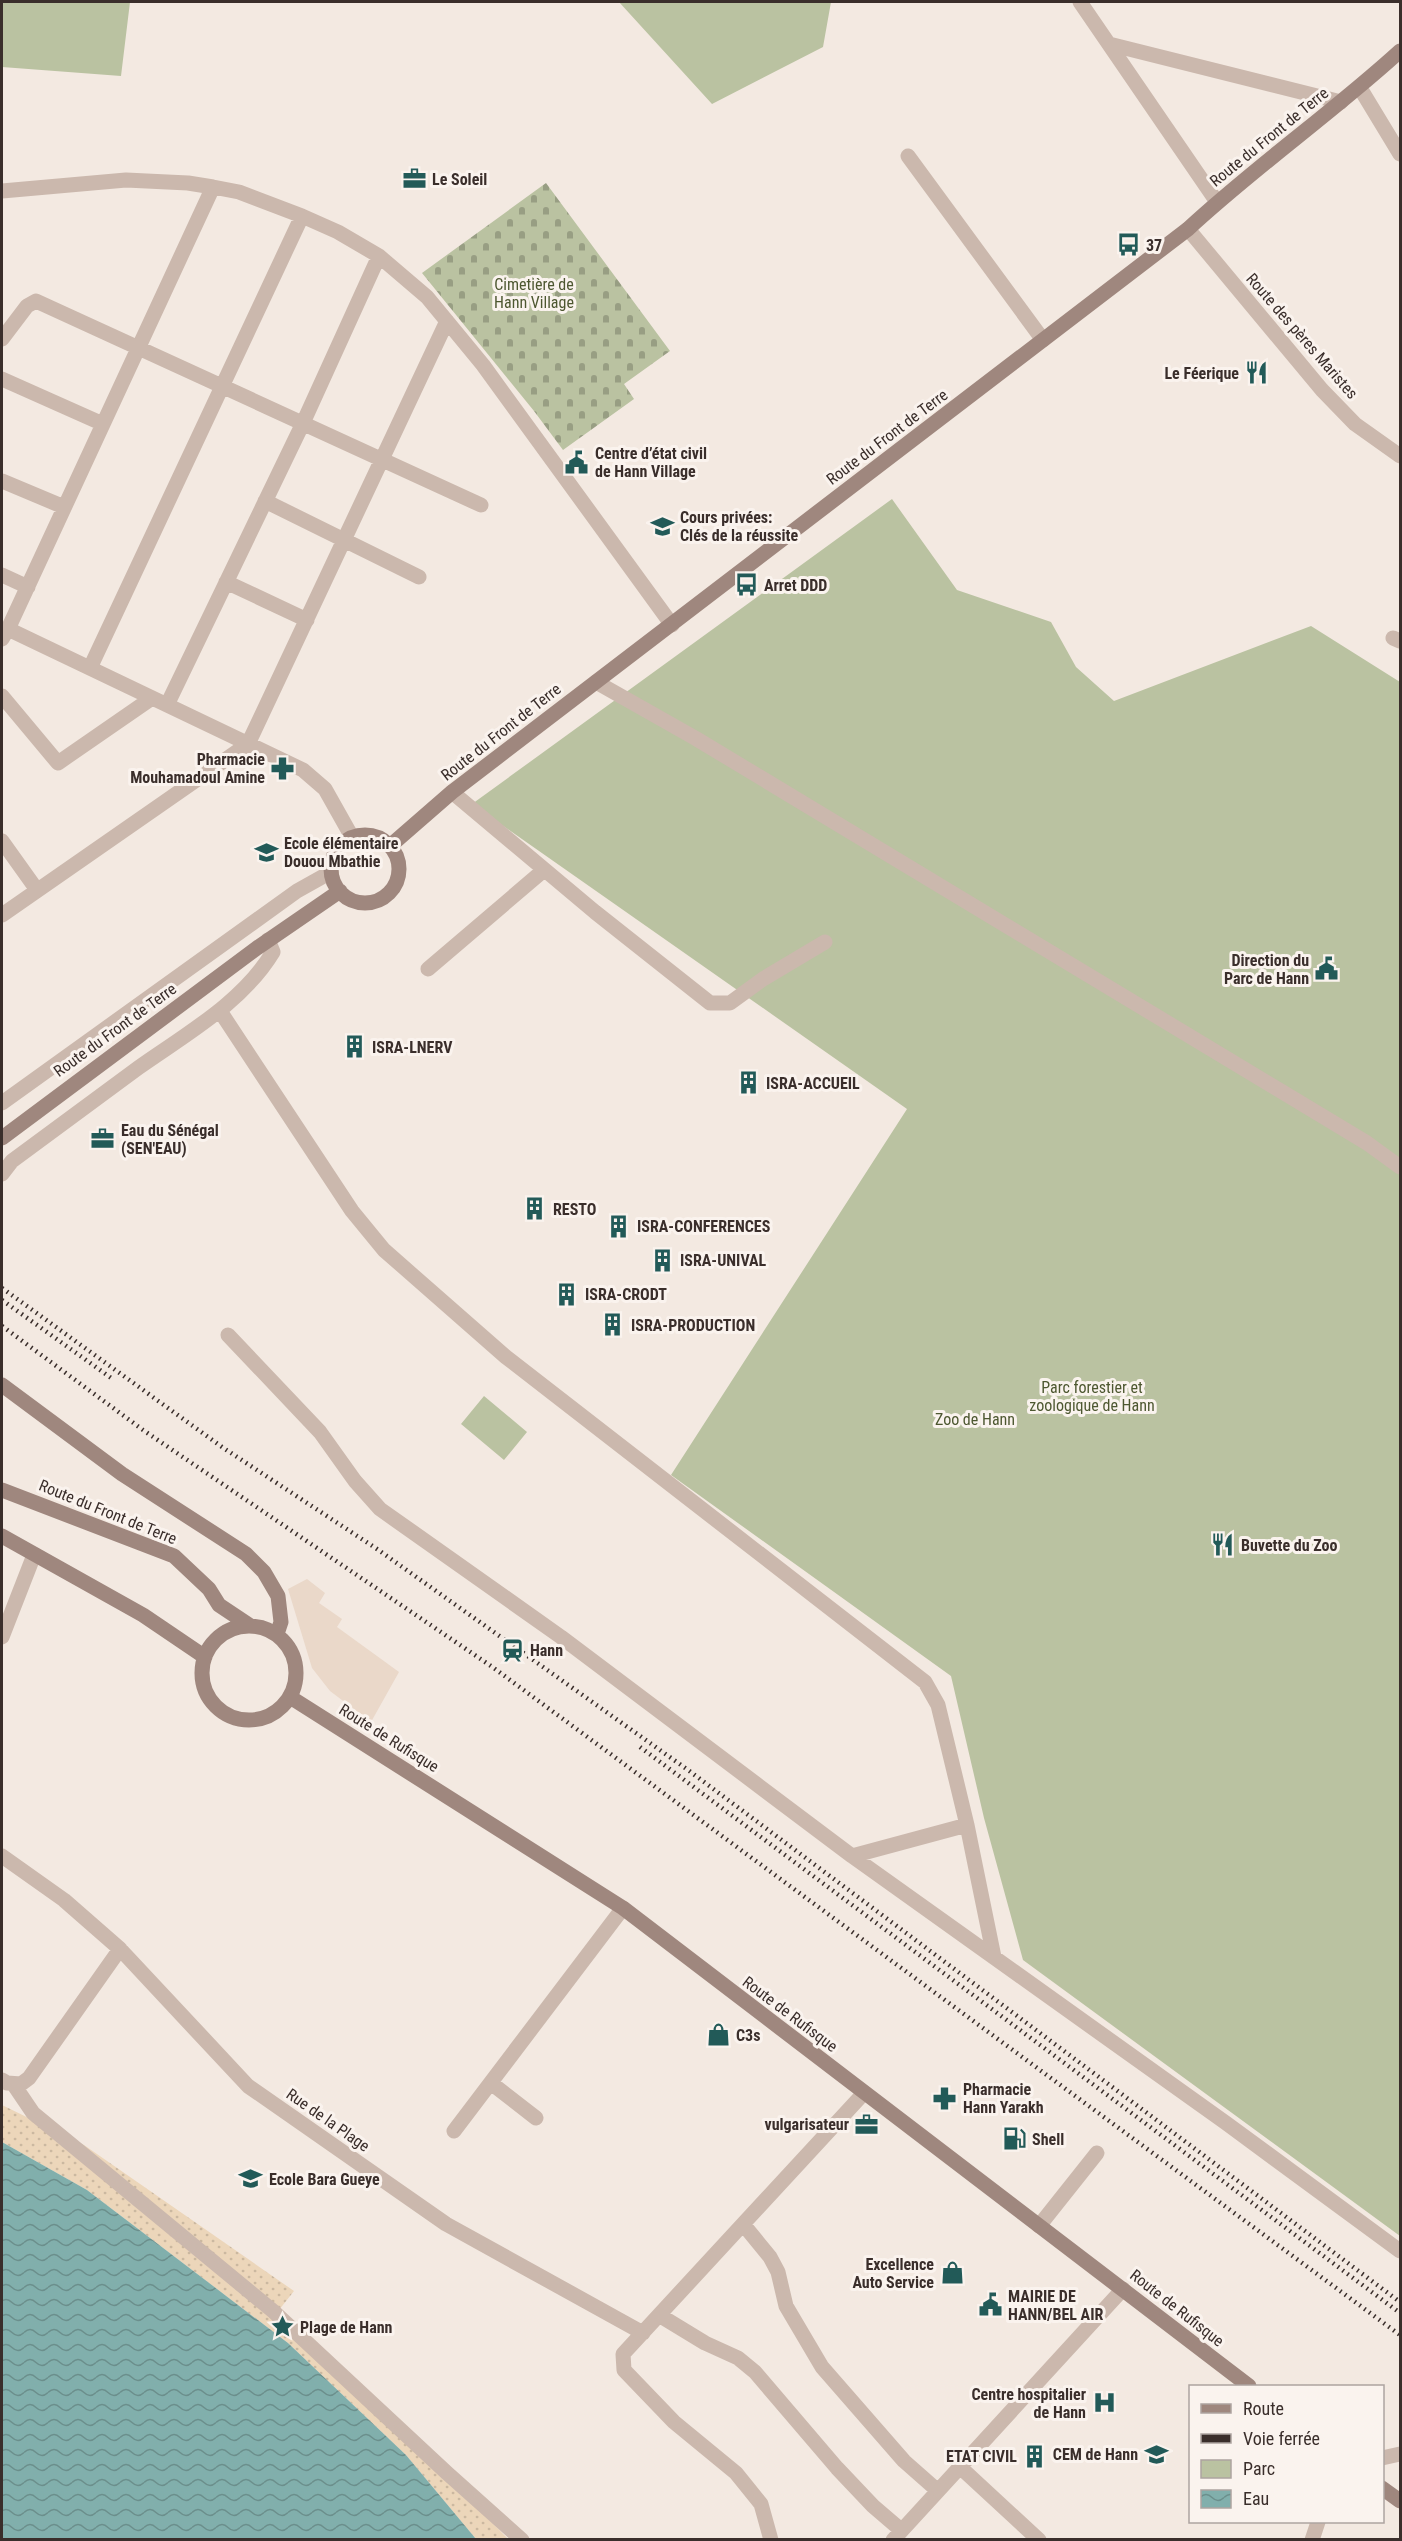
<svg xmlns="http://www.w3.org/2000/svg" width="1402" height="2541" font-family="'Roboto Condensed',sans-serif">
  <defs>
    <pattern id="sand-dots" width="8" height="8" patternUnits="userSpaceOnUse" patternTransform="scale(1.5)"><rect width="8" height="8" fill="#ecd6ba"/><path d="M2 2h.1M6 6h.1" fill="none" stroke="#cbb8a0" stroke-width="1.8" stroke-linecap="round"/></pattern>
    <pattern id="cemetery-stones" width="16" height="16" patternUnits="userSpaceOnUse" patternTransform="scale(1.5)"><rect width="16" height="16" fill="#bac2a1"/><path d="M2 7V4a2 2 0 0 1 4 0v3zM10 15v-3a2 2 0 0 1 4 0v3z" fill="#989e83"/></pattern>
    <pattern id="water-waves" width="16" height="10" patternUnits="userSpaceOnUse" patternTransform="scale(1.5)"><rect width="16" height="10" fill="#81afac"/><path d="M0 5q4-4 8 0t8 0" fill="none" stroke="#6b8f8c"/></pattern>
  </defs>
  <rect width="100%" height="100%" fill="#f3e9e1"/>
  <!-- sand -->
  <path fill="url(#sand-dots)" d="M 2,2105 L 84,2145 L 294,2291 L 279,2310 L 338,2364 L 508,2539 L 476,2539 L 406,2455 L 288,2343 L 87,2190 L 2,2142 Z"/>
  <!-- cemetery -->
  <path fill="url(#cemetery-stones)" d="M 546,183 L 670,351 L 624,384 L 634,399 L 563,450 L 534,411 L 422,273 Z"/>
  <!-- park -->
  <path fill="#bac2a1" d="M 2,2 L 130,2 L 121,76 L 2,67 Z
    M 619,2 L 831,2 L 823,47 L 712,104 Z
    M 892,499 L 957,590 L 1051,622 L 1076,667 L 1114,701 L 1311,626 L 1400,682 L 1400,2236 L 1023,1960 L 984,1818 L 951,1676 L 671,1475 L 907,1109 L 472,804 Z
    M 484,1396 L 527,1432 L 504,1460 L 461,1424 Z"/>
  <!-- plaza -->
  <path fill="#ead8c9" d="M 307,1579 L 325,1593 L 319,1603 L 342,1619 L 337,1627 L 399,1672 L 371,1722 L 330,1691 L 312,1668 L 288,1589 Z"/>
  <!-- water -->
  <path fill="url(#water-waves)" d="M 2,2142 L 87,2190 L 288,2343 L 406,2455 L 476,2539 L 2,2539 Z"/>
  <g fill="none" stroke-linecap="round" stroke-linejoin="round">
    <!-- minor -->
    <path stroke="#cbb8ad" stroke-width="15" d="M 1080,2 L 1217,202
      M 1109,44 L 1341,102
      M 1360,88 L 1400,154
      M 908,156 L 1043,340
      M 2,191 L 126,180 L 188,183 L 213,187 L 239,192 L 302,216 L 338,232 L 379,256 L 427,297 L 483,365 L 672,625
      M 2,339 L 27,306 L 36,301 L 481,505
      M 2,379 L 103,424
      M 2,481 L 64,507
      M 265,501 L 419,577
      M 2,575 L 28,587
      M 226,582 L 307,620
      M 8,629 L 303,770 L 325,789 L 352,837
      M 1393,638 L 1400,641
      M 2,639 L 8,629 L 213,187
      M 90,668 L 302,216
      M 596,682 L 695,738 L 1367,1143 L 1400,1167
      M 2,696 L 58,763 L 152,698
      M 167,705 L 303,423 L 379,256
      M 452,792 L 595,912 L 710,1003 L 730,1003 L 763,979 L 825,942
      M 2,841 L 37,890
      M 2,915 L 248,744 L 447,321
      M 428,969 L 544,870
      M 220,1011 L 352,1211 L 384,1250 L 506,1357 L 925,1682 L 938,1705 L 967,1825 L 994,1957
      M 2,1103 L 297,891 L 331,872
      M 2,1174 L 12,1161 C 54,1130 96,1099 138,1068 C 186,1034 242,1003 273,952 L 268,940
      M 228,1335 L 320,1432 L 355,1481 L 380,1509 L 561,1637 L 852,1856 L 1226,2123 L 1400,2251
      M 2,1637 L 34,1555
      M 2,1856 L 64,1900 L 120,1949 L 248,2086 L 446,2224 L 643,2333
      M 852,1856 L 967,1825
      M 2,2080 L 7,2083 L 21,2084 L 29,2078 L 120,1949
      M 491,2083 L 536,2118
      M 14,2085 L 33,2113 L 273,2311 L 447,2473 L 522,2540
      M 454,2131 L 623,1908
      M 743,2224 L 770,2257 L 778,2272 L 786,2306 L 822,2367 L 904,2461 L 938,2491
      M 1039,2226 L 1097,2153
      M 659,2315 L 705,2343 L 738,2358 L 755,2372 L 837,2468 L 873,2506 L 901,2530
      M 1382,2458 L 1400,2454
      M 960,2467 L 1039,2540
      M 771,2540 L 761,2504 L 736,2473 L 674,2422 L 624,2370 L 623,2354 L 864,2093
      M 893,2540 L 1123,2289
      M 1312,2540 L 1318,2522"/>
    <!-- tertiary -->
    <path stroke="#cbb8ad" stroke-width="15" d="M 1188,229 L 1322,390 L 1355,424 L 1400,456"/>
    <!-- secondary -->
    <path stroke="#9f877e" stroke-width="15" d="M331 869a34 34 0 1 1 68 0a34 34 0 1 1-68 0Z
      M 390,846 L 452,792 L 1188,229 C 1256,166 1332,113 1400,51
      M 2,1138 L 257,948 L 340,891
      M 2,1385 L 122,1474 L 246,1554 L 264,1572 L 278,1596 L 281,1622 L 277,1634
      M 2,1490 L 174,1556 L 209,1589 L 219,1605 L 249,1625
      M 2,1536 L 143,1615 L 205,1657
      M202 1673a47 47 0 1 1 94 0a47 47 0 1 1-94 0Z
      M 290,1697 L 623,1908 L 1249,2386
      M 1382,2488 L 1400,2501"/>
    <!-- rail -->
    <path stroke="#3a2e2b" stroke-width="4.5" stroke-dasharray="1.5 4.5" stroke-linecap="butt" d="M 2,1288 L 222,1447 L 377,1549 L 688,1770 L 1400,2302
      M 2,1300 L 114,1380
      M 2,1326 L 143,1430 L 491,1666 L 1400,2335
      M 640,1747 L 1400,2313"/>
  </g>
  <!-- icons -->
  <defs>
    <symbol id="office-bare" viewBox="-9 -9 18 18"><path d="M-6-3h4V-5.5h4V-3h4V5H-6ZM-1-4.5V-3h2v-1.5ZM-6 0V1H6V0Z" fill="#225a58" stroke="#faf3ee" stroke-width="2.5" paint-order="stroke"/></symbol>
    <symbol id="bus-bare" viewBox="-9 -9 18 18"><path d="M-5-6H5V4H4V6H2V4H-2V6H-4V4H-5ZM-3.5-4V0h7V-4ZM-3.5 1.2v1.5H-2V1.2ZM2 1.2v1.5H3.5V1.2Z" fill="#225a58" stroke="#faf3ee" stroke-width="2.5" paint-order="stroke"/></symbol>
    <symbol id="restaurant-bare" viewBox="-9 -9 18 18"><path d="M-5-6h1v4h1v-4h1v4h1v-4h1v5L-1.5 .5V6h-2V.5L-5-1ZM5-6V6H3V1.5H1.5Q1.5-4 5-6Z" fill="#225a58" stroke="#faf3ee" stroke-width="2.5" paint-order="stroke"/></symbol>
    <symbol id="civic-bare" viewBox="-9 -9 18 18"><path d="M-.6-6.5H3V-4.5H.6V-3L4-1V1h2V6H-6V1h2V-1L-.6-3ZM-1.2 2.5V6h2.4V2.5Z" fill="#225a58" stroke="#faf3ee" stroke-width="2.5" paint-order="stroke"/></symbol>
    <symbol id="school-bare" viewBox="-9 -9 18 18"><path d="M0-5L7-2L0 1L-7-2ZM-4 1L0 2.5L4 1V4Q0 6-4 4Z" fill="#225a58" stroke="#faf3ee" stroke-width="2.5" paint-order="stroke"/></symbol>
    <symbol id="pharmacy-bare" viewBox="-9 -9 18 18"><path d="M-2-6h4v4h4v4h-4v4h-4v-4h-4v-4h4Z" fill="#225a58" stroke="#faf3ee" stroke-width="2.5" paint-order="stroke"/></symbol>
    <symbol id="building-bare" viewBox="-9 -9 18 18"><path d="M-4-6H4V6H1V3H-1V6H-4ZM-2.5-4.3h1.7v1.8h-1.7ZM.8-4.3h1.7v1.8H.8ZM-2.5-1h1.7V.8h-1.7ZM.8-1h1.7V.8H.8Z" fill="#225a58" stroke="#faf3ee" stroke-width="2.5" paint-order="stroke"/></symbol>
    <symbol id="station-bare" viewBox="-9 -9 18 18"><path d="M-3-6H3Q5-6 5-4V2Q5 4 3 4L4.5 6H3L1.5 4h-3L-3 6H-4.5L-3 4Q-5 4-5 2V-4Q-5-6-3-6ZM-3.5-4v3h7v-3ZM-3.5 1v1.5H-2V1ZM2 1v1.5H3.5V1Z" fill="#225a58" stroke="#faf3ee" stroke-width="2.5" paint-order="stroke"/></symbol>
    <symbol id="shop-bare" viewBox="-9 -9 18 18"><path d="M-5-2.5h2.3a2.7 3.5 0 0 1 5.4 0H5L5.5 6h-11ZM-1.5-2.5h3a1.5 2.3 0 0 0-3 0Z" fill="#225a58" stroke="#faf3ee" stroke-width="2.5" paint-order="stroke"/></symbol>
    <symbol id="fuel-bare" viewBox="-9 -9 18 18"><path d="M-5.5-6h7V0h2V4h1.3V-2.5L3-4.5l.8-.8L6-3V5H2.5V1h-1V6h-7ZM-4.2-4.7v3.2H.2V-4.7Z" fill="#225a58" stroke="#faf3ee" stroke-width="2.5" paint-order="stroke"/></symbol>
    <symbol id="sight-bare" viewBox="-9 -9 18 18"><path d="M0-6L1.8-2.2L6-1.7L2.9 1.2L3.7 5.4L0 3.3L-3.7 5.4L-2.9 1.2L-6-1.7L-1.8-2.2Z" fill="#225a58" stroke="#faf3ee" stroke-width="2.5" paint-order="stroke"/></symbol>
    <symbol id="hospital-bare" viewBox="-9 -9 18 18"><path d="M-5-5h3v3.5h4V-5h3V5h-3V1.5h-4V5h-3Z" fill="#225a58" stroke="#faf3ee" stroke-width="2.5" paint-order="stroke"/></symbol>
  </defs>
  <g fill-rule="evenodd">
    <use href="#office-bare" x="398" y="162" width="33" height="33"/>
    <use href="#bus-bare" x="1112" y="228" width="33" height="33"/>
    <use href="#restaurant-bare" x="1240" y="356" width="33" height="33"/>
    <use href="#civic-bare" x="560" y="446" width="33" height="33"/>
    <use href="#school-bare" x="646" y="510" width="33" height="33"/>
    <use href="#bus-bare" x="730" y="568" width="33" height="33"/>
    <use href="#pharmacy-bare" x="266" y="752" width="33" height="33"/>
    <use href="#school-bare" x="250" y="836" width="33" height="33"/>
    <use href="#civic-bare" x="1310" y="952" width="33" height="33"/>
    <use href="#building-bare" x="338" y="1030" width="33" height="33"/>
    <use href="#building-bare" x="732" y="1066" width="33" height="33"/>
    <use href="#office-bare" x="86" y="1122" width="33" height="33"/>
    <use href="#building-bare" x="518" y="1192" width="33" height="33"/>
    <use href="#building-bare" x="602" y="1210" width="33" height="33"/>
    <use href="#building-bare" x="646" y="1244" width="33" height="33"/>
    <use href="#building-bare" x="550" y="1278" width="33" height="33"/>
    <use href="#building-bare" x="596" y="1308" width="33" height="33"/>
    <use href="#restaurant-bare" x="1206" y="1528" width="33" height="33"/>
    <use href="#station-bare" x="496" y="1634" width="33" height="33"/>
    <use href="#shop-bare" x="702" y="2018" width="33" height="33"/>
    <use href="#pharmacy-bare" x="928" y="2082" width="33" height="33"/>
    <use href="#office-bare" x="850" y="2108" width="33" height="33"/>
    <use href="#fuel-bare" x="998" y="2122" width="33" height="33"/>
    <use href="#school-bare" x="234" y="2162" width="33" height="33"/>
    <use href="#shop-bare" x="936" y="2256" width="33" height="33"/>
    <use href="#civic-bare" x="974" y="2288" width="33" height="33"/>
    <use href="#sight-bare" x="266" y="2310" width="33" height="33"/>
    <use href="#hospital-bare" x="1088" y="2386" width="33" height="33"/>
    <use href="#school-bare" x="1140" y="2438" width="33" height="33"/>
    <use href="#building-bare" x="1018" y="2440" width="33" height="33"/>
  </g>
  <g text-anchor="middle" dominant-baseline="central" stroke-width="6" stroke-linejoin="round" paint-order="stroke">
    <!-- street labels -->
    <g font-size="16" fill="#3a2e2b" stroke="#faf3ee">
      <text transform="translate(1269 137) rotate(-39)">Route du Front de Terre</text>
      <text transform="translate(1302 336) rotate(49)">Route des pères Maristes</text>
      <text transform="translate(887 437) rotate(-37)">Route du Front de Terre</text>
      <text transform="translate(501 732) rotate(-38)">Route du Front de Terre</text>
      <text transform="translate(115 1030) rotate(-36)">Route du Front de Terre</text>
      <text transform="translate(108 1512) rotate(22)">Route du Front de Terre</text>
      <text transform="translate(389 1738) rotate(32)">Route de Rufisque</text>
      <text transform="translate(790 2014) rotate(37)">Route de Rufisque</text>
      <text transform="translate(328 2120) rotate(35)">Rue de la Plage</text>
      <text transform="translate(1177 2308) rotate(38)">Route de Rufisque</text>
    </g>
    <!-- poi labels -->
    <g font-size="16" font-weight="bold" fill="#3a2e2b" stroke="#faf3ee" text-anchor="start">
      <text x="432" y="179">Le Soleil</text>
      <text x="1146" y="245">37</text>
      <text x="1239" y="373" text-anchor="end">Le Féerique</text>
      <text x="595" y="453">Centre d’état civil<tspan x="595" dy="18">de Hann Village</tspan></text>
      <text x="680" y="517">Cours privées:<tspan x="680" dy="18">Clés de la réussite</tspan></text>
      <text x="764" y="585">Arret DDD</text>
      <text x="265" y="759" text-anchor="end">Pharmacie<tspan x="265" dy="18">Mouhamadoul Amine</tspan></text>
      <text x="284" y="843">Ecole élémentaire<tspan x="284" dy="18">Douou Mbathie</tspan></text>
      <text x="1309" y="960" text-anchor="end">Direction du<tspan x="1309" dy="18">Parc de Hann</tspan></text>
      <text x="372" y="1047">ISRA-LNERV</text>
      <text x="766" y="1083">ISRA-ACCUEIL</text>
      <text x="121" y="1130">Eau du Sénégal<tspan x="121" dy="18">(SEN'EAU)</tspan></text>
      <text x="553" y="1209">RESTO</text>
      <text x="637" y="1226">ISRA-CONFERENCES</text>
      <text x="680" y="1260">ISRA-UNIVAL</text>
      <text x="585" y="1294">ISRA-CRODT</text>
      <text x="631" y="1325">ISRA-PRODUCTION</text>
      <text x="1241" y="1545">Buvette du Zoo</text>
      <text x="530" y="1650">Hann</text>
      <text x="736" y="2035">C3s</text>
      <text x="963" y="2089">Pharmacie<tspan x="963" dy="18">Hann Yarakh</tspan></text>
      <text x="849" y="2124" text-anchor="end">vulgarisateur</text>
      <text x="1032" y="2139">Shell</text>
      <text x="269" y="2179">Ecole Bara Gueye</text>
      <text x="934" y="2264" text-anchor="end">Excellence<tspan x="934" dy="18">Auto Service</tspan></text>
      <text x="1008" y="2296">MAIRIE DE<tspan x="1008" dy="18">HANN/BEL AIR</tspan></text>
      <text x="300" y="2327">Plage de Hann</text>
      <text x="1086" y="2394" text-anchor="end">Centre hospitalier<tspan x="1086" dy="18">de Hann</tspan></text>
      <text x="1138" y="2454" text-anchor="end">CEM de Hann</text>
      <text x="1017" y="2456" text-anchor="end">ETAT CIVIL</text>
    </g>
    <!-- park labels -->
    <g font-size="16" fill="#4d5730" stroke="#faf3ee">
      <text x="534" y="284">Cimetière de<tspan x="534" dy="18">Hann Village</tspan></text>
      <text x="1092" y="1387">Parc forestier et<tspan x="1092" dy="18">zoologique de Hann</tspan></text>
      <text x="975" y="1419">Zoo de Hann</text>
    </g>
  </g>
  <!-- border -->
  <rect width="1402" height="2541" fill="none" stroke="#3a2e2b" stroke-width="6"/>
  <!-- legend -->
  <rect x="1189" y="2385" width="195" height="138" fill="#faf3ee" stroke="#ada4a0" stroke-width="1.5"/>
  <rect x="1201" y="2404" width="30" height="9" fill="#9f877e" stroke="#ada4a0" stroke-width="1.5"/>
  <text x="1243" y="2415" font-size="18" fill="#3a2e2b">Route</text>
  <rect x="1201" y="2434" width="30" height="9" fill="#3a2e2b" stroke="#ada4a0" stroke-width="1.5"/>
  <text x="1243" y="2445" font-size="18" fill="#3a2e2b">Voie ferrée</text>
  <rect x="1201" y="2460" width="30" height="18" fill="#bac2a1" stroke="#ada4a0" stroke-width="1.5"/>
  <text x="1243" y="2475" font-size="18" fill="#3a2e2b">Parc</text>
  <rect x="1201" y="2490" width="30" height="18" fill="url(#water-waves)" stroke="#ada4a0" stroke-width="1.5"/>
  <text x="1243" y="2505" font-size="18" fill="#3a2e2b">Eau</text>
</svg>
